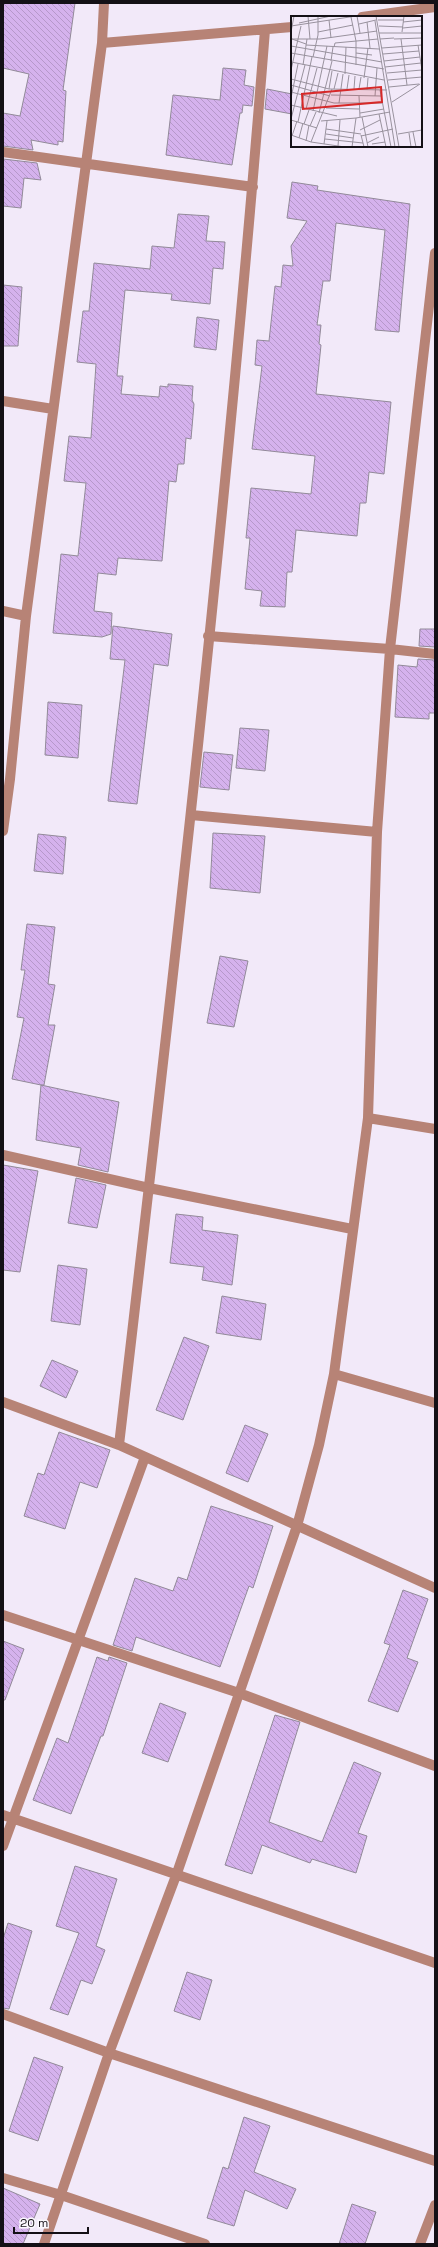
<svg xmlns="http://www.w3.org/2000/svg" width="438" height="2247" font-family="'Space Grotesk',sans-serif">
  <defs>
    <pattern id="building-back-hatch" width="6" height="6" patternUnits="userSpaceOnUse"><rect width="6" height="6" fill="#d5b2ed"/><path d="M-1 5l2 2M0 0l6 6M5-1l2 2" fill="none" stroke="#b698ca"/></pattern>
  </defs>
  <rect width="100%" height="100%" fill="#f2e9f9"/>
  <!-- building -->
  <path fill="url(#building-back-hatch)" stroke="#928a99" d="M 3,3 L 75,3 L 63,90 L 66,91 L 63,142 L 58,141 L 58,145 L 31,140 L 33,150 L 3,146 L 3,113 L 20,116 L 29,74 L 3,68 Z
    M 223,68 L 246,70 L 244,85 L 254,87 L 252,106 L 243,105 L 242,113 L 240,113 L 232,165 L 166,155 L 173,95 L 220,100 Z
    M 267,89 L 292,94 L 292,114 L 265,109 Z
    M 3,159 L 37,163 L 41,180 L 24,178 L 21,208 L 3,206 Z
    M 292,182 L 318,186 L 317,190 L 410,204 L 399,332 L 375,330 L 385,230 L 336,223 L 330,281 L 323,281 L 317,325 L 321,325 L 319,344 L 321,345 L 316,394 L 391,402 L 384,474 L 369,472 L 366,503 L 360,503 L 357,536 L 296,530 L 292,572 L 287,572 L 285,607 L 260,606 L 262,591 L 245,589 L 250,538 L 246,538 L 251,488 L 311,494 L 315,456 L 252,449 L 262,366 L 255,365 L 257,340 L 269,341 L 275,286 L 281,287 L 283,265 L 293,266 L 291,246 L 307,221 L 287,218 Z
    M 178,214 L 209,216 L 206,241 L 225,242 L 223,269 L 213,268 L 210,304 L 171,300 L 172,294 L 125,290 L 117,376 L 123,376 L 121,394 L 159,397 L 160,386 L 168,387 L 168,384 L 193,386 L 192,400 L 194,404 L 191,439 L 186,438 L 184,464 L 178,464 L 176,482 L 169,481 L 162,561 L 118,558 L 116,575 L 98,573 L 94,611 L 112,613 L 111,634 L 102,637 L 53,633 L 61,554 L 78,556 L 86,483 L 64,481 L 69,436 L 91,438 L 96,364 L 77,362 L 83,311 L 89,311 L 94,263 L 150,269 L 152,246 L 174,248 Z
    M 3,285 L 22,287 L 18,346 L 3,346 Z
    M 197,317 L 219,320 L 216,350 L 194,347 Z
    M 113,626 L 172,634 L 168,666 L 154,664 L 137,804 L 108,801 L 125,660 L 110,659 Z
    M 420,629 L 435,629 L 435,647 L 419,646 Z
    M 418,659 L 435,660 L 435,713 L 429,713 L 429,719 L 395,717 L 398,665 L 417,667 Z
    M 48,702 L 82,705 L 78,758 L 45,755 Z
    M 240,728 L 269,730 L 265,771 L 236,768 Z
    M 204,752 L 233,755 L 229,790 L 200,787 Z
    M 213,833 L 265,836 L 260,893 L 210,888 Z
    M 38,834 L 66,837 L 63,874 L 34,871 Z
    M 27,924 L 55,927 L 48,984 L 55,985 L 48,1025 L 55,1025 L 44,1085 L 41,1085 L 119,1102 L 108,1172 L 78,1165 L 81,1148 L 36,1140 L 41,1085 L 12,1079 L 24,1018 L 17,1017 L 25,970 L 21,970 Z
    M 220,956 L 248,961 L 234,1027 L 207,1023 Z
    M 3,1165 L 38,1171 L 20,1272 L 3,1270 Z
    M 76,1178 L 106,1185 L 97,1228 L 68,1223 Z
    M 176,1214 L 203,1217 L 202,1230 L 238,1235 L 232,1285 L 202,1280 L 204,1267 L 170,1263 Z
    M 58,1265 L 87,1269 L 80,1325 L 51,1321 Z
    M 222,1296 L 266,1304 L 261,1340 L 216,1333 Z
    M 184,1337 L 209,1346 L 183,1420 L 156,1410 Z
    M 52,1360 L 78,1371 L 66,1398 L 40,1386 Z
    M 245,1425 L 268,1434 L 248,1482 L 226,1473 Z
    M 59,1432 L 110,1450 L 97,1488 L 80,1482 L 65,1529 L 24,1516 L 38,1473 L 44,1475 Z
    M 211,1506 L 273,1526 L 253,1588 L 249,1586 L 220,1667 L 136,1637 L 132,1651 L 113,1645 L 135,1578 L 173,1591 L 178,1577 L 187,1580 Z
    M 403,1590 L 428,1599 L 407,1658 L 418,1662 L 398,1712 L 368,1701 L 390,1645 L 384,1643 Z
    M 3,1641 L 24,1649 L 5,1700 L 3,1700 Z
    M 97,1657 L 108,1661 L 109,1657 L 127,1663 L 103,1736 L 101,1736 L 71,1814 L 33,1800 L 57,1738 L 68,1743 Z
    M 160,1703 L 186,1713 L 168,1762 L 142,1753 Z
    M 275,1715 L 300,1722 L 269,1822 L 322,1842 L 354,1762 L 381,1773 L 358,1833 L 367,1836 L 356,1873 L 312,1859 L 310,1863 L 262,1845 L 252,1874 L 225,1865 Z
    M 75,1866 L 117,1879 L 96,1946 L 105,1950 L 92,1984 L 81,1980 L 68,2015 L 50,2009 L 79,1933 L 56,1926 Z
    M 8,1923 L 32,1931 L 9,2009 L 3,2008 L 3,1939 Z
    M 187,1972 L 212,1980 L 200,2020 L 174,2011 Z
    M 34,2057 L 63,2067 L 38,2141 L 9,2131 Z
    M 244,2117 L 270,2126 L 254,2172 L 296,2189 L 287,2209 L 245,2190 L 234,2226 L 207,2218 L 223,2167 L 228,2169 Z
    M 3,2188 L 40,2204 L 23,2244 L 3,2244 Z
    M 352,2204 L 376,2212 L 365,2244 L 339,2244 Z"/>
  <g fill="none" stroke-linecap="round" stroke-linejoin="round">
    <!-- minor -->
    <path stroke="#b78376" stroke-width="10" d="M 362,17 L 435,7
      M 102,43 L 292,27
      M 3,152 L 253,187
      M 3,401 L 53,409
      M 3,611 L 26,616
      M 208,636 L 390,649 L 435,654
      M 191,815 L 377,832
      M 3,831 L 10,779 L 26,616 L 102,43 L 104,3
      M 368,1118 L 435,1129
      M 3,1155 L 149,1188 L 352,1229
      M 334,1374 L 435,1403
      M 3,1402 L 119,1445 L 435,1588
      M 119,1445 C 174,974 228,503 265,30
      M 3,1615 L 239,1693 L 435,1766
      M 3,1815 L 435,1963
      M 3,1846 L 145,1457
      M 3,2014 L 109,2053 L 435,2161
      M 3,2178 L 61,2195 L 205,2244
      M 44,2244 L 109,2053 L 177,1873 L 297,1526 L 319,1445 L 334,1374 L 368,1118 L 377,832 L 390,649 L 435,253
      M 420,2244 L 435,2205"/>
  </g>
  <!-- overview -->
  <g transform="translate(291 16)">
    <rect width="131" height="131" fill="#f2e9f9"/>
    <path fill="none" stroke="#99929e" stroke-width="1" d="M 17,0 L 19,23M 66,0 L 69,17M 85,0 L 108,131M 60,1 L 65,25 L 65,49M 38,4 L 40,22M 87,4 L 113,4M 84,5 L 104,131M 76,6 L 79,32M 112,6 L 131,4M 8,7 L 40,0M 68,8 L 85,4M 0,10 L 65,0M 88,10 L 112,11M 112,12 L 131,10M 0,16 L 3,0M 27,16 L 62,9M 111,16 L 113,0M 88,17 L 131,17M 0,23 L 29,23 L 86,15M 1,23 L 15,28M 89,23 L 103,22M 103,23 L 131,22M 110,23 L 116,69M 15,29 L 88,33M 127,29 L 131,54M 0,30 L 91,46M 43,31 L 44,27 L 87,23M 91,32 L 131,29M 0,37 L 93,53M 65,37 L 81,39M 92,38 L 128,35M 22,41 L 27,19 L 27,0M 40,45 L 42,31M 93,45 L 129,41M 0,46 L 93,64M 12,49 L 16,23M 94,51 L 130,47M 0,54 L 10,10M 96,57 L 131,54M 54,58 L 55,31M 73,62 L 77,32M 0,63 L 38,73 L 96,74M 97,64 L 131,61M 0,69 L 39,80M 98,71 L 128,68M 38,73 L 41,55M 43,73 L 47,57M 56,73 L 58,59M 63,73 L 64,60M 68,73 L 70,61M 76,74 L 77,62M 89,74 L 100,131M 0,76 L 43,87 L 91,87M 40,79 L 90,80M 68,80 L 69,101M 84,80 L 86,52M 0,82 L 7,48M 101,86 L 129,68M 48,87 L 52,58M 0,89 L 46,100M 35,92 L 68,93M 15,93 L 26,52M 22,95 L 36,30M 28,97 L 41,45M 69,97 L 93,93M 88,98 L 95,131M 71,101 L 77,131M 0,103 L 14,49M 0,104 L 26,112M 30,105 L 65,102 L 99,96M 7,106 L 21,41M 13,108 L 18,94M 19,110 L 25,96M 35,113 L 70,118M 69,114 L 89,104M 122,116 L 125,131M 118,117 L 120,131M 35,118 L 62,122M 107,118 L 131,114M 0,119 L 20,126 L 54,131M 70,119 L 73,131M 1,120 L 6,105M 70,120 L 102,113M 8,122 L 12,107M 34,123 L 72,127M 15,125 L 18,109M 20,126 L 41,73M 76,127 L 88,121M 33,128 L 36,105M 81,128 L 94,126M 47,130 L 49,104M 61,131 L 65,102"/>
    <path fill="#d62828" fill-opacity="0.15" stroke="#d62828" stroke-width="2" d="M 90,71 L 91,86 L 12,93 L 11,78 Z"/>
    <rect width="131" height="131" fill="none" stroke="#141016" stroke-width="2"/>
  </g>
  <!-- border -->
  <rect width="438" height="2247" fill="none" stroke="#141016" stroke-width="8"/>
  <!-- scale -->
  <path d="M14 2227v6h74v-6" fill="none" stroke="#141016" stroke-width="2"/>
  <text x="20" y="2227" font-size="12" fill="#141016" stroke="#fbf9fd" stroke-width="3" paint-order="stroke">20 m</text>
</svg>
